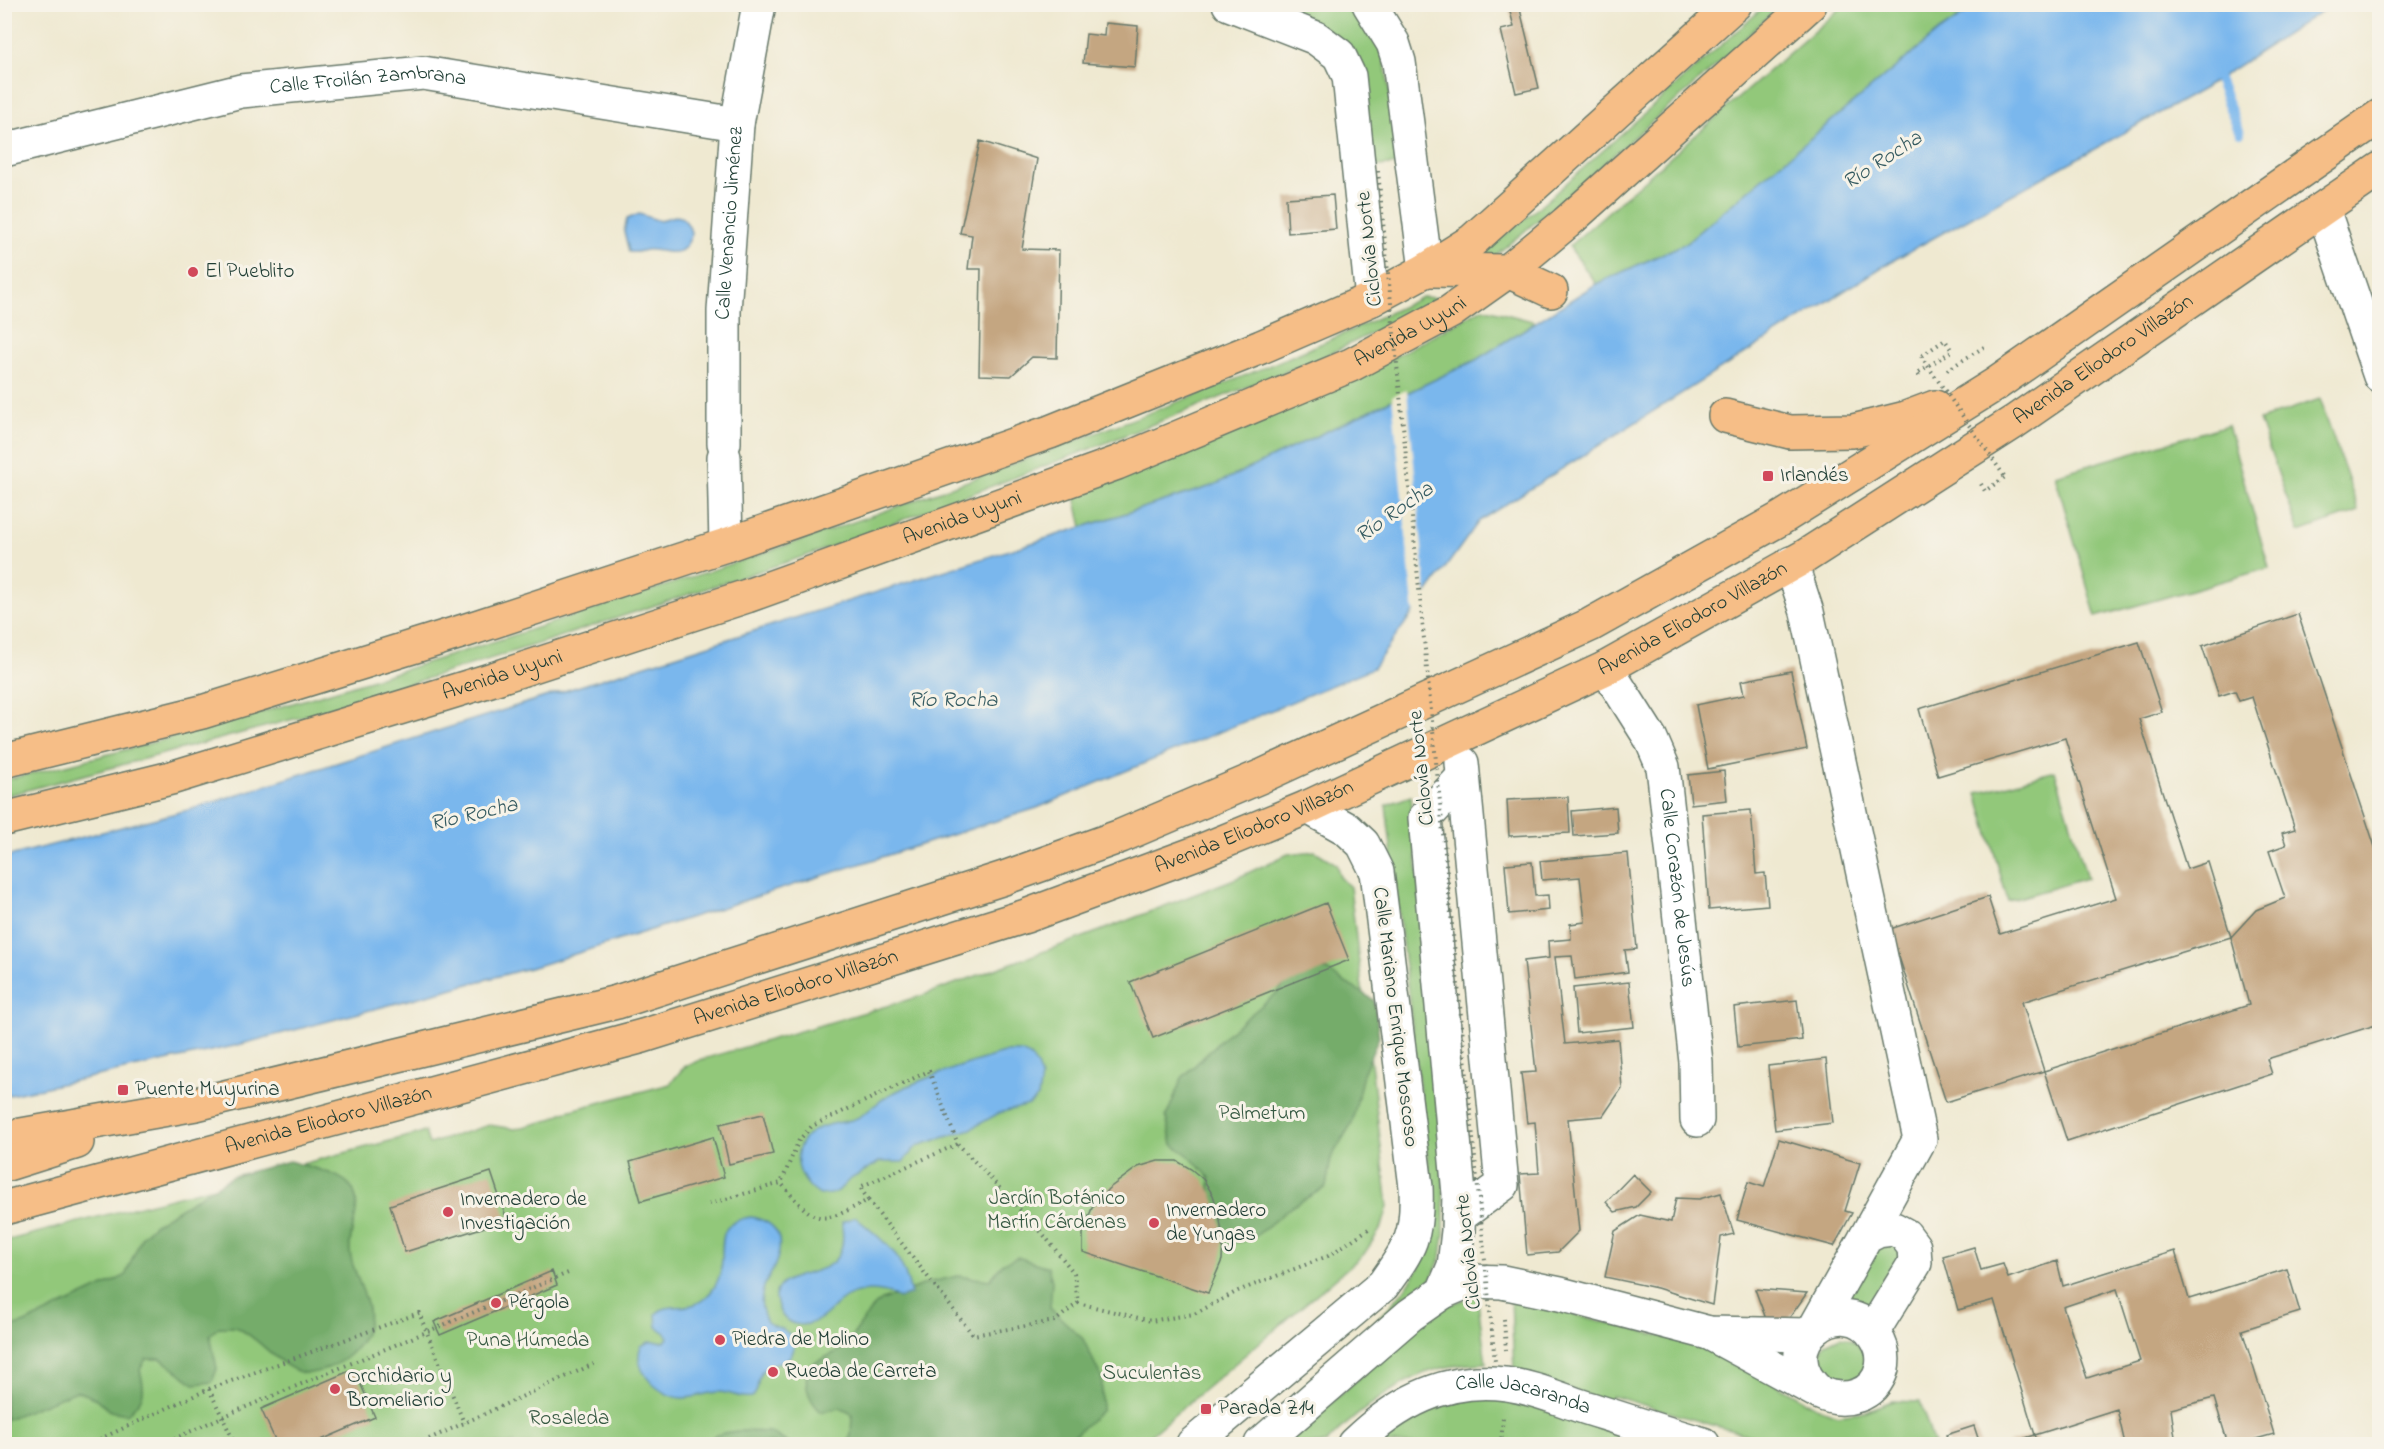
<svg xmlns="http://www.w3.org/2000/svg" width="2384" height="1449" font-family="'Indie Flower',sans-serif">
  <rect width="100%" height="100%" fill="#f7f3e8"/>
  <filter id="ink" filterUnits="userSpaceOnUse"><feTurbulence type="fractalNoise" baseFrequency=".0167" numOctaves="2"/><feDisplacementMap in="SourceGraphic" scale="12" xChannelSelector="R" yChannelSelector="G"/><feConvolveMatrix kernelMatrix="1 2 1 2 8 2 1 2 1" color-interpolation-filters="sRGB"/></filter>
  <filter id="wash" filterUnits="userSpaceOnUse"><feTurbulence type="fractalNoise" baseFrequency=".008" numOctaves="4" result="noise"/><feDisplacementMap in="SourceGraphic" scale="24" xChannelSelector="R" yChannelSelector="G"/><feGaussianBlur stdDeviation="1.35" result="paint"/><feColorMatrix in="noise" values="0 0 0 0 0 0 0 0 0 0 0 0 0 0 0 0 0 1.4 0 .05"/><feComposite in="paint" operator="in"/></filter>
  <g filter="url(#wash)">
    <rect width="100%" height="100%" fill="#efe9d1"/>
    <!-- green -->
    <path fill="#92c87a" stroke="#588257" stroke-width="1.5" d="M 1269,5 L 1354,5 L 1381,36 L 1400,164 L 1369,167 L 1356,73 Z
      M 1766,5 L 1780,5 L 1709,72 L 1549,211 L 1492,258 L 1473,258 L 1506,234 L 1543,204 Z
      M 1844,5 L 1979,5 L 1939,31 L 1684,244 L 1596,284 L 1569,246 Z
      M 1422,297 L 1438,298 L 1415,312 L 1325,356 L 1103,444 L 820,551 L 550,640 L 313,714 L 5,796 L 5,780 C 203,733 397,674 591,610 C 724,567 858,522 989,473 C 1135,418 1282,366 1422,297 Z
      M 1483,308 L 1536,322 L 1476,360 L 1212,486 L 1082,527 L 1074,492 L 1175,459 L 1376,367 Z
      M 2320,399 L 2359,511 L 2299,532 L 2259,420 Z
      M 2228,425 L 2269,568 L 2096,617 L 2055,475 Z
      M 2055,771 L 2087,878 L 2008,901 L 1977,793 Z
      M 1411,796 L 1443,1161 L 1444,1233 L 1441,1257 L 1430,1282 L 1365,1332 C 1393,1303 1425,1274 1431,1233 C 1433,1218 1431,1202 1431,1186 L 1386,805 Z
      M 1315,851 L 1336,864 L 1340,877 L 1350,887 L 1388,1206 L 1382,1227 L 1364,1254 L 1140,1444 L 5,1444 L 5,1241 L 425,1132 L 429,1144 L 489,1125 L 515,1129 L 550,1120 L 564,1112 L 670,1084 L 684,1067 L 700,1060 L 921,996 L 1100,931 L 1237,878 L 1288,854 Z
      M 1890,1242 L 1904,1253 L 1871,1315 L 1844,1301 L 1875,1246 Z
      M 1477,1295 L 1486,1363 C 1463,1365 1439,1366 1418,1376 C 1387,1390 1349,1419 1326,1444 L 1285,1444 L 1434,1310 Z
      M 1511,1299 L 1714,1349 L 1816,1407 L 1837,1415 L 1866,1411 L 1892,1401 L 1920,1402 L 1934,1444 L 1778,1444 L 1613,1396 L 1605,1401 L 1514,1372 Z
      M 1840,1337 C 1856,1339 1874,1354 1864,1372 C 1862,1376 1857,1380 1854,1383 L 1824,1380 L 1817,1358 L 1825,1344 Z
      M 1484,1397 L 1531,1402 L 1655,1444 L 1378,1444 L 1423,1411 L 1458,1401 Z"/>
    <!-- forest -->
    <path fill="#75ac6a" stroke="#4a744f" stroke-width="1.5" d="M 1298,967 L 1327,970 L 1339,979 L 1374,1000 L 1379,1037 L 1363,1074 L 1352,1123 L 1331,1158 L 1326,1187 L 1291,1207 L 1252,1239 L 1229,1244 L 1210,1225 L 1210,1178 L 1188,1155 L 1172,1144 L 1166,1117 L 1182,1078 L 1229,1032 L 1277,993 Z
      M 289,1161 C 305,1166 343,1173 352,1188 C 364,1208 348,1230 350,1251 C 351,1268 363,1287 367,1304 C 376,1339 343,1368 310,1373 C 287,1377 259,1336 237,1328 C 232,1326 225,1328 219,1327 L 210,1335 L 217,1369 L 212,1382 L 194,1384 L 161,1359 L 146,1359 L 140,1370 C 146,1393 145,1398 127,1414 L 110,1411 L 95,1398 L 77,1391 L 5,1420 L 5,1329 L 25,1323 L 125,1276 L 142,1236 L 156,1223 L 231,1177 Z
      M 1017,1257 L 1048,1267 L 1052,1281 L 1050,1308 L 1083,1339 L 1102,1379 L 1102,1410 L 1065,1444 L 847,1444 L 851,1435 L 852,1414 L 840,1408 L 821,1412 C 807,1398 804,1385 808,1366 L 844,1348 L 872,1308 L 882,1300 L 931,1282 L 958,1276 L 990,1280 L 1003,1263 Z
      M 741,1431 L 770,1432 L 790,1444 L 705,1444 C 712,1433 728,1432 741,1431 Z"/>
    <!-- water -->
    <path fill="#7ab7ed" stroke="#4c7a90" stroke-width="1.5" d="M 1979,5 L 2331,5 L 2203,89 L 1890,262 L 1479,521 L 1373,668 L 1037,808 L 537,966 L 234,1046 L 5,1096 L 5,857 L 188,810 L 1212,486 L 1476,360 L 1596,284 L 1684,244 L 1939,31 Z
      M 639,214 L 660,221 C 679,212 685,215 692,234 C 682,259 675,252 652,250 C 644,248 641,254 629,252 L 624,231 L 627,219 Z
      M 1007,1052 L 1021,1052 L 1030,1056 L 1037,1066 L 1041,1077 L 1038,1097 L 1029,1105 L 999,1113 L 971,1129 L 917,1146 L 903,1162 L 879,1162 L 849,1180 L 838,1191 L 830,1194 L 820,1195 C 797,1181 787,1149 813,1131 C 826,1122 843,1124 857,1118 C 869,1112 879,1100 891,1094 C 924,1077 971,1063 1007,1052 Z
      M 751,1217 C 779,1222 785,1240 775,1265 C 771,1276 763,1283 762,1295 C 760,1304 763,1314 767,1322 C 773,1327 783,1328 788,1333 C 792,1336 794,1341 794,1346 C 793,1365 772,1360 762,1371 C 755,1380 761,1390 752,1397 C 741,1399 730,1392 719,1392 C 706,1392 695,1399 682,1398 C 660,1397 631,1370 641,1346 L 649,1342 L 664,1342 L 668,1338 L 666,1333 L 657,1327 L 656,1314 C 671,1298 695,1319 715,1286 C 733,1255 705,1224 751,1217 Z
      M 855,1217 C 886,1243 902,1252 911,1294 L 900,1298 C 874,1286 849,1289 830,1311 C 812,1329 784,1332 777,1303 C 776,1298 775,1295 777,1290 C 789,1268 836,1280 842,1245 C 844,1238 842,1230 842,1222 Z"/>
    <!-- pier -->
    <path fill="#efe9d1" d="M 1407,390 L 1427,599 L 1414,616 L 1392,396 Z"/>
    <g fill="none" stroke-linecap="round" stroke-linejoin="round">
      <!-- stream -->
      <path stroke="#7ab7ed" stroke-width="10" d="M 2213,67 L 2240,133"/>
    </g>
    <g id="blocks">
      <!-- building -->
      <path fill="#c4a681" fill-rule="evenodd" d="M 1519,5 L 1539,88 L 1516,93 L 1501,30 L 1514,27 L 1509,7 Z
        M 1105,23 L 1138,26 L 1135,67 L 1083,63 L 1086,34 L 1104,36 Z
        M 980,141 L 1037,159 L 1022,249 L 1059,250 L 1057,358 L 1032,357 L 1011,376 L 979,375 L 981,269 L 968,269 L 972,235 L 960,233 Z
        M 1333,195 L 1336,229 L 1288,233 L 1286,198 Z
        M 2298,614 L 2379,859 L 2379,1024 L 2267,1059 L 2272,1074 L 2067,1141 L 2044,1071 L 2249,1005 L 2231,937 L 2022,1002 L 2044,1071 L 1946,1102 L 1890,929 L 1988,897 L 2000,934 L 2116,898 L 2065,738 L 1938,776 L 1919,709 L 2139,642 L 2162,712 L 2139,719 L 2187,869 L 2208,862 L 2231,937 L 2256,910 L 2285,898 L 2269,851 L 2286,845 L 2282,833 L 2295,829 L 2252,697 L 2239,701 L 2235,691 L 2219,696 L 2202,646 Z
        M 1791,671 L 1807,749 L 1708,769 L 1696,705 L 1744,695 L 1741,681 Z
        M 1724,771 L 1727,800 L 1691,804 L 1688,775 Z
        M 1568,797 L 1570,833 L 1509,836 L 1507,800 Z
        M 1616,807 L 1618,833 L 1574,836 L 1572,811 Z
        M 1751,810 L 1756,874 L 1765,873 L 1768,905 L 1709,910 L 1702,814 Z
        M 1628,853 L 1637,949 L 1625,950 L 1628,972 L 1575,979 L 1572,956 L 1555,957 L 1565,1044 L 1618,1039 L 1622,1088 L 1603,1116 L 1568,1119 L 1579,1231 L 1558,1252 L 1527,1255 L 1520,1174 L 1539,1173 L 1535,1122 L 1527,1123 L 1521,1073 L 1536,1072 L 1524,961 L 1549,958 L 1548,941 L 1571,939 L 1570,924 L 1585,922 L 1580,877 L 1542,880 L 1540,861 Z
        M 1532,862 L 1535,896 L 1548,895 L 1549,910 L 1509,914 L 1505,864 Z
        M 1326,903 L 1349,960 L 1153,1038 L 1130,982 Z
        M 1629,982 L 1634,1027 L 1577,1033 L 1573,988 Z
        M 1797,1000 L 1802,1040 L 1738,1047 L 1734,1007 Z
        M 1826,1059 L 1833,1123 L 1775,1130 L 1768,1066 Z
        M 763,1114 L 773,1154 L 729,1164 L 720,1124 Z
        M 713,1137 L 724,1177 L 641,1201 L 630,1162 Z
        M 1779,1139 L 1860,1163 L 1845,1211 L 1852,1213 L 1834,1246 L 1737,1220 L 1748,1182 L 1764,1187 Z
        M 1158,1161 L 1177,1161 L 1191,1169 L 1203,1179 L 1213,1195 L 1219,1214 L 1223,1239 L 1222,1260 L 1208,1293 L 1083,1252 L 1083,1232 L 1092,1208 L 1108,1189 L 1138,1167 Z
        M 491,1172 L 507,1220 L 405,1252 L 390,1205 Z
        M 1633,1174 L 1651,1192 L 1636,1207 L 1615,1212 L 1606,1202 Z
        M 1721,1193 L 1734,1234 L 1721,1237 L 1712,1305 L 1657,1288 L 1605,1277 L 1615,1231 L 1640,1215 L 1671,1222 L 1676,1198 L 1699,1199 Z
        M 1974,1247 L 1981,1270 L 2003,1264 L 2008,1278 L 2057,1261 L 2063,1286 L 2175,1251 L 2189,1299 L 2287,1269 L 2300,1312 L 2242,1330 L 2274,1434 L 2238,1444 L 2228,1444 L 2214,1398 L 2171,1409 L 2176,1444 L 2125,1444 L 2117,1409 L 2035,1435 L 2039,1444 L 2006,1444 L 2035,1435 L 1994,1300 L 1958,1310 L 1943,1256 ZM 2117,1289 L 2140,1361 L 2087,1378 L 2063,1307 Z
        M 552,1271 L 557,1285 L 440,1335 L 434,1322 Z
        M 1755,1289 L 1807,1293 L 1788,1320 L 1766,1319 Z
        M 354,1369 L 375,1417 L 312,1444 L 277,1444 L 261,1409 Z
        M 1974,1426 L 1980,1444 L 1949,1444 L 1946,1435 Z"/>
    </g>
  </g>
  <g filter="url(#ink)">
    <use href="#blocks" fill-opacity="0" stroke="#68796b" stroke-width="1.5"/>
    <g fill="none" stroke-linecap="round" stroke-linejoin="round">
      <defs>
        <g id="minor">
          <path d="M 1229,4 L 1316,38 L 1339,55 L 1349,76 L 1372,299"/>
          <path d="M 1369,4 L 1393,43 L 1399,62 L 1426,270"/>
          <path id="s1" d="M 4,150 L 241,91 L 423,73 L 737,124"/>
          <path d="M 2323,209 L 2380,376"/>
          <path id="s2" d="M 724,443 L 724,311 L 737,124 L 759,4"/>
          <path d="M 724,457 L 726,545"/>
          <path d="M 1791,563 L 1807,612 L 1920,1139 L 1866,1237"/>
          <path id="s3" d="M 1606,668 L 1651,739 L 1663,767 L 1696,1062 L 1697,1120"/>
          <path d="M 1458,1217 L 1502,1185 L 1462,763"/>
          <path d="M 1443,1292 L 1469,1281 L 1502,1282 L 1560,1294 L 1709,1333 L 1807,1335"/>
          <path d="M 1816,1326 L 1866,1237 L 1878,1231 L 1894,1229 L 1905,1235 L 1914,1247 L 1915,1263 L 1873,1331"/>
          <path d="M 1709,1333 L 1820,1393 C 1844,1404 1875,1397 1882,1368 C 1884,1357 1882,1346 1876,1337 C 1845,1286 1764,1345 1820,1393"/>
          <path d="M 1193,1444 L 1383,1285 C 1411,1247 1418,1235 1416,1187 L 1377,872 L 1363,844 L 1347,829 L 1308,807"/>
          <path d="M 1261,1444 L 1410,1315 L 1443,1292 L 1454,1266 L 1458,1231 L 1459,1194 L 1425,818 L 1463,777"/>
          <path id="s4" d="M 1354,1444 C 1396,1403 1445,1376 1506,1384 C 1531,1387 1557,1398 1581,1406 C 1622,1419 1662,1432 1703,1444"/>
        </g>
        <g id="major">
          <path d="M 4,761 L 202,712 L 467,630 L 726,545 L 1050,432 L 1261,347 L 1372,299 L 1426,270 L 1472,241 L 1735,4"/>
          <path id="s5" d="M 4,819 L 171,778 L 487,681 L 747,596 L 1117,463 L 1351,365 L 1450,312 L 1508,271 L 1566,223 L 1810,4"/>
        </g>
        <g id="highway">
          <path d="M 1426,270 L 1508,271 L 1551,291"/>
          <path d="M 1725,416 L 1790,432 L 1853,431 L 1906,418 L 1935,407"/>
          <path d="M 4,1138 L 196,1104 L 617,1002 L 1004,878 L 1121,836 L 1262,776 L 1590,625 L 1780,519 L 1996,384 L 2380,116"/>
          <path d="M 4,1165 L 77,1142"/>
          <path id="s6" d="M 4,1208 L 643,1036 L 1026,916 L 1196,853 L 1308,807 L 1606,668 L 1804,557 L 2014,422 L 2380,169"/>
        </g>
      </defs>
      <!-- minor casing -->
      <use href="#minor" stroke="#68796b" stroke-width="36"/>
      <!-- major casing -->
      <use href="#major" stroke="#68796b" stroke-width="36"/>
      <!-- highway casing -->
      <use href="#highway" stroke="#68796b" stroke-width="36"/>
      <!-- path -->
      <path stroke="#68796b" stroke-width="4" stroke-dasharray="1.5 4.5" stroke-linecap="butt" d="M 1947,370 L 1984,347
        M 1919,376 L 1917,373 L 1952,351 L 1945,340 L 1921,356
        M 1981,484 L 1985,491 L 2005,477
        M 868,1200 L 860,1187 L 958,1144
        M 709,1204 L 781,1183 L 799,1140 L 812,1126 L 929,1071 L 958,1144 L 1043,1234 L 1074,1273 L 1078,1303 L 1055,1321 L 973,1335 L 868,1200 C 819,1226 816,1225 781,1183
        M 1078,1303 L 1151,1321 L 1194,1314 L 1238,1291 L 1328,1256 L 1370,1228
        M 1504,1319 L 1506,1350
        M 209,1389 L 235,1444
        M 89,1444 L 209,1389 L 419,1313 L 464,1423
        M 163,1444 L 222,1417 L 568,1273
        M 418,1444 L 596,1363
        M 1501,1444 L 1503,1418"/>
      <!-- minor -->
      <use href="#minor" stroke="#fff" stroke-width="33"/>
      <!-- major -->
      <use href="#major" stroke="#f6be87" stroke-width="33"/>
      <!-- highway -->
      <use href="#highway" stroke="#f6be87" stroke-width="33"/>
      <!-- path-bridge -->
      <path stroke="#68796b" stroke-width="4" stroke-dasharray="1.5 4.5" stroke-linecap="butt" d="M 1378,171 L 1495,1362
        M 1921,356 L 2005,477"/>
    </g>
  </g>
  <!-- markers -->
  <g fill="#d1495b" stroke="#f7f3e8" stroke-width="2">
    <circle cx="193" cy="272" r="6"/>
    <rect x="1762" y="470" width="12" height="12" rx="3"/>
    <rect x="117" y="1084" width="12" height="12" rx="3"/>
    <circle cx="448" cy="1212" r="6"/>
    <circle cx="1154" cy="1223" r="6"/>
    <circle cx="496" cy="1303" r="6"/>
    <circle cx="720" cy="1340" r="6"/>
    <circle cx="773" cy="1372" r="6"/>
    <circle cx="335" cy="1389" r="6"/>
    <rect x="1200" y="1403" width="12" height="12" rx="3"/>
  </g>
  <g text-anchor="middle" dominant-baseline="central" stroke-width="6" stroke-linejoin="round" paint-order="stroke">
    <!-- street labels -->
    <g font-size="21" fill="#1f3d34" stroke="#f7f3e8">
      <text stroke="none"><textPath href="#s1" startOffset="372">Calle Froilán Zambrana</textPath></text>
      <text stroke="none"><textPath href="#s2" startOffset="220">Calle Venancio Jiménez</textPath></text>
      <text transform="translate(1370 249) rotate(-96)">Ciclovía Norte</text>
      <text stroke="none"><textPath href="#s5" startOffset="1491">Avenida Uyuni</textPath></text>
      <text stroke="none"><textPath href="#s6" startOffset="2280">Avenida Eliodoro Villazón</textPath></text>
      <text stroke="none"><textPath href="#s5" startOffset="1005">Avenida Uyuni</textPath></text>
      <text stroke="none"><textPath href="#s6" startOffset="1794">Avenida Eliodoro Villazón</textPath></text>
      <text stroke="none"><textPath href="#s5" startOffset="519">Avenida Uyuni</textPath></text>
      <text transform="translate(1422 768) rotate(-96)">Ciclovía Norte</text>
      <text stroke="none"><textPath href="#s6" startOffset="1308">Avenida Eliodoro Villazón</textPath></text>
      <text stroke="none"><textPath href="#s3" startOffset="236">Calle Corazón de Jesús</textPath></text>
      <text stroke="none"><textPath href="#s6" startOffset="822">Avenida Eliodoro Villazón</textPath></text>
      <text transform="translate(1395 1017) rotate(83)">Calle Mariano Enrique Moscoso</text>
      <text stroke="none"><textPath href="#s6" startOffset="336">Avenida Eliodoro Villazón</textPath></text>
      <text transform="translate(1469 1252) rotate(-96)">Ciclovía Norte</text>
      <text stroke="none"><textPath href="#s4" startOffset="188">Calle Jacaranda</textPath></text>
    </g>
    <!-- poi labels -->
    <g font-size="21" fill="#1f3d34" stroke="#f7f3e8" text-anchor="start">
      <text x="205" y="272">El Pueblito</text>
      <text x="1780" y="476">Irlandés</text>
      <text x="135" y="1090">Puente Muyurina</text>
      <text x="460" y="1200">Invernadero de<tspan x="460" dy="24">Investigación</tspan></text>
      <text x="1166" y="1211">Invernadero<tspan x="1166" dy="24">de Yungas</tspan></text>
      <text x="508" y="1303">Pérgola</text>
      <text x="732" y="1340">Piedra de Molino</text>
      <text x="785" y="1372">Rueda de Carreta</text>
      <text x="347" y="1377">Orchidario y<tspan x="347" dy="24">Bromeliario</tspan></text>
      <text x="1218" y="1409">Parada Z14</text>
    </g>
    <!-- park labels -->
    <g font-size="21" fill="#365942" stroke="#f7f3e8">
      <text x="1262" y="1114">Palmetum</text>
      <text x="1057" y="1199">Jardín Botánico<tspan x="1057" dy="24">Martín Cárdenas</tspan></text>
      <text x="528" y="1341">Puna Húmeda</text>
      <text x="1152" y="1374">Suculentas</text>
      <text x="569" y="1419">Rosaleda</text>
    </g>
    <!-- water labels -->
    <g font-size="22" font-style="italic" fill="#365c62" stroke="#f7f3e8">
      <text transform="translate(1883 161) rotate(-33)">Río Rocha</text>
      <text transform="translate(1395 513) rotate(-35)">Río Rocha</text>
      <text x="953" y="701">Río Rocha</text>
      <text transform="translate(474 815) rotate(-13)">Río Rocha</text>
    </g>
  </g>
  <!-- margin -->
  <rect width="2384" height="1449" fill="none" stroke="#f7f3e8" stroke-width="24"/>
</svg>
